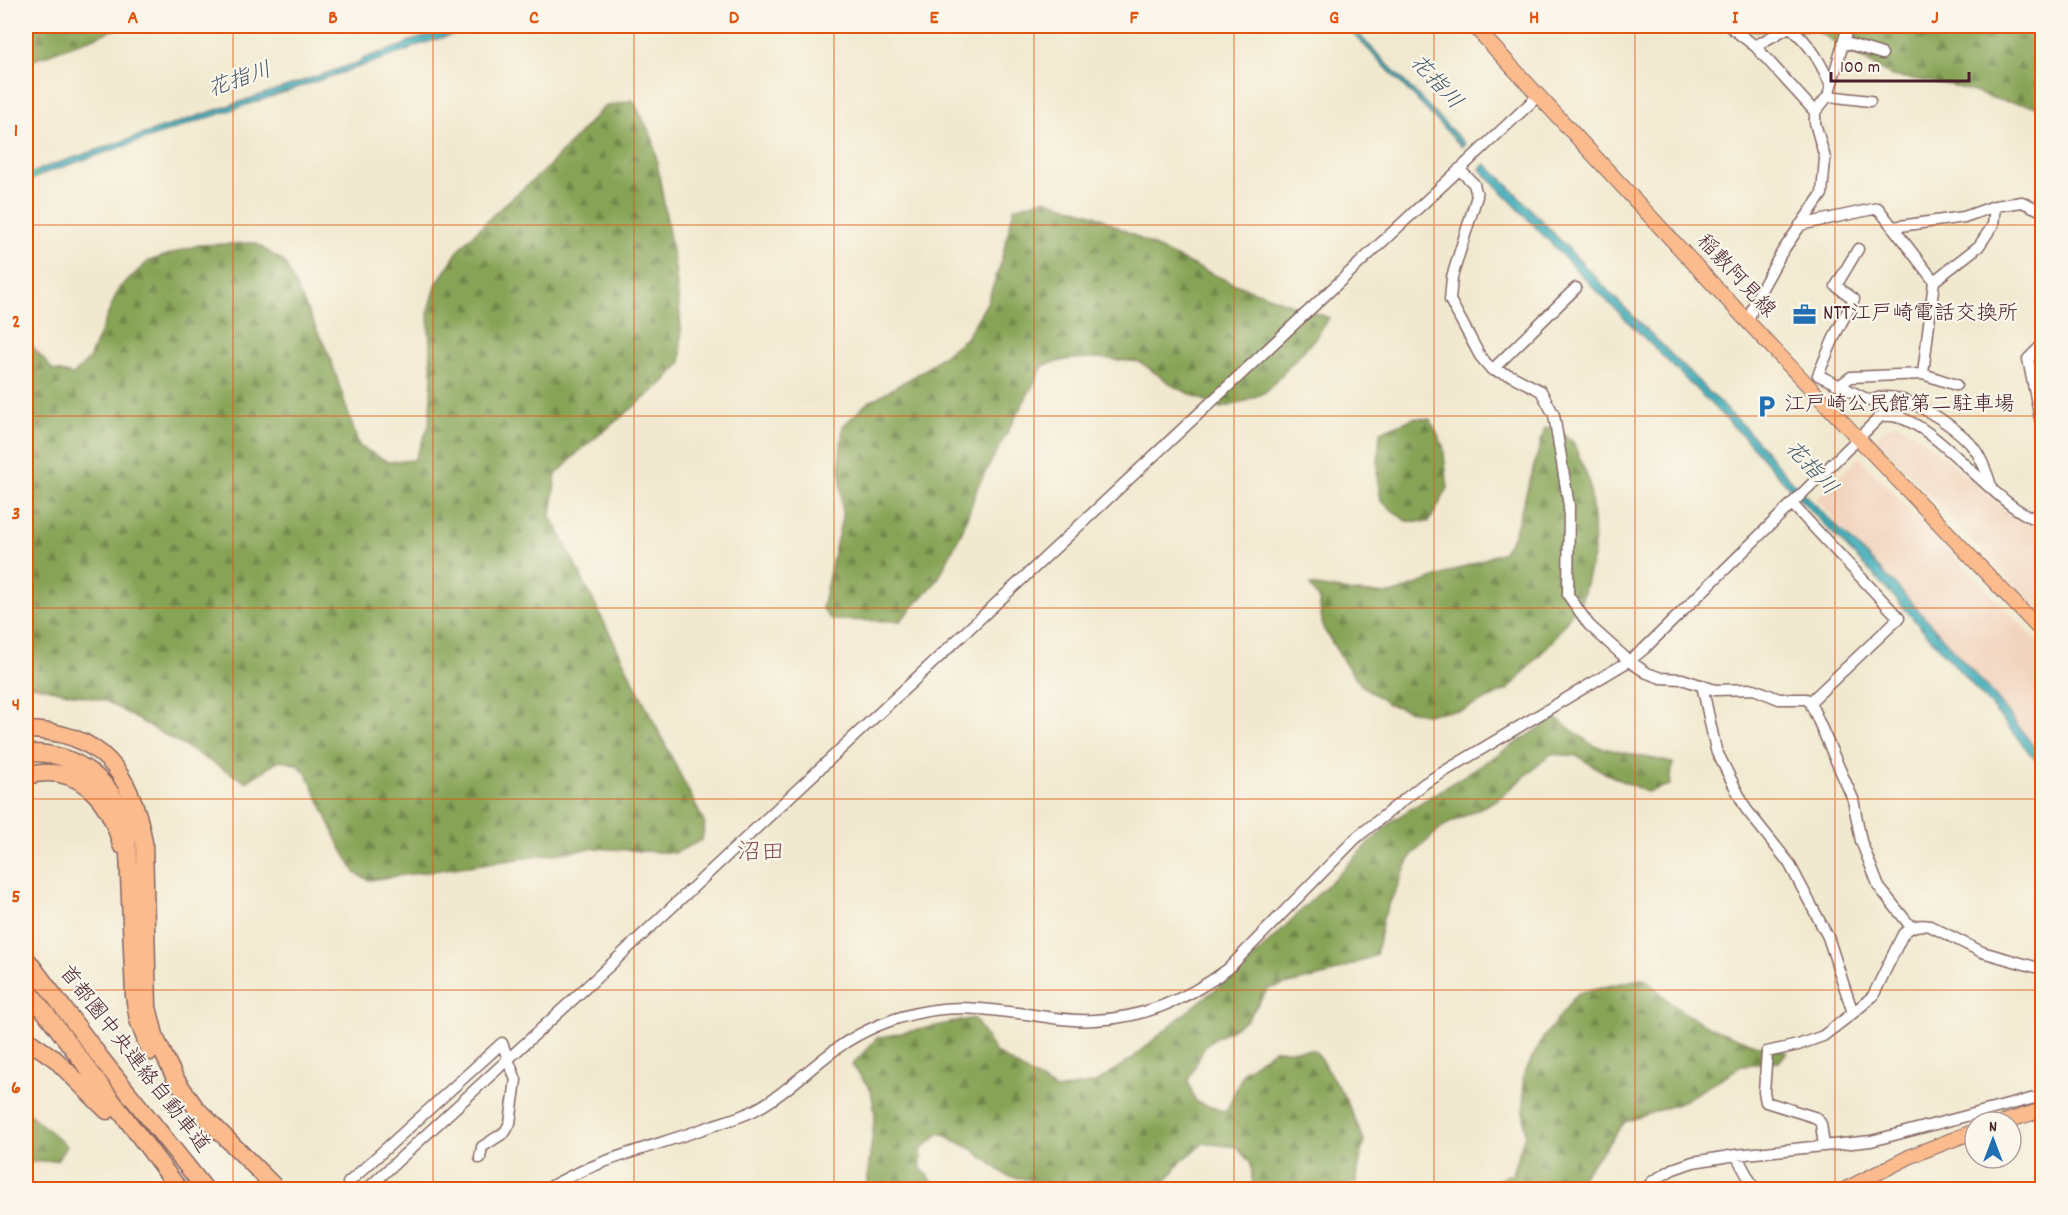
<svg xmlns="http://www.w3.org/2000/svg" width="2068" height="1215" font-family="Dekko,'Klee One',sans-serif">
  <defs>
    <pattern id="forest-firs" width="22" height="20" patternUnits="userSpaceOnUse" patternTransform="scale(1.5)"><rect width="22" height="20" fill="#87a457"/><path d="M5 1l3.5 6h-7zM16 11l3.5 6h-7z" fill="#708548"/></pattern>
  </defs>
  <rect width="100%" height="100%" fill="#fbf7ec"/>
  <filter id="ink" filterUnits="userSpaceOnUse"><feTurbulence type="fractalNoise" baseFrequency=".0167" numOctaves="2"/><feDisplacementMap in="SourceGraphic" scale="12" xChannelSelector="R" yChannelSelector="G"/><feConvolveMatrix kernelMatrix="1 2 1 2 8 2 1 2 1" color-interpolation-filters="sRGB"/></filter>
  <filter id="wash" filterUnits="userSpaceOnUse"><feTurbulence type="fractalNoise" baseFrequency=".008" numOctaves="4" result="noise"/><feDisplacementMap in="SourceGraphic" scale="24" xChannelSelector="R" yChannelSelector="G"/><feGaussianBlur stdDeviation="1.35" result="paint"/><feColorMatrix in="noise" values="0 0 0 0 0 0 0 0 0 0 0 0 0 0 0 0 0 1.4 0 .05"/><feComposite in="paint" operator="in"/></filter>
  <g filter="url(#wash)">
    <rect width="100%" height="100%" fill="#f1e9cf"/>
    <!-- built -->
    <path fill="#f2d4be" d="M 1894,424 L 1900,425 L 1929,444 L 2014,518 L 2042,528 L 2042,615 L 1878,441 L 1878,434 Z
      M 1859,457 L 2042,647 L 2042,753 L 1816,499 Z"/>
    <!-- forest -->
    <path fill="url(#forest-firs)" stroke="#686241" stroke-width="1.5" d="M 26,26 L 124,26 L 26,63 Z
      M 1716,26 L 2042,26 L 2042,107 L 2002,101 L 1952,85 L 1891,76 L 1815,30 L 1773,33 Z
      M 633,100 L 653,139 L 675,268 L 681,327 L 681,363 L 663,383 L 577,453 L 556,475 L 551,516 L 705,824 L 702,840 L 675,853 L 595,848 L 369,880 L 356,874 L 340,846 L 307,774 L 298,765 L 280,760 L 246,782 L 106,701 L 26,684 L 26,339 L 53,370 L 73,375 L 89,359 L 119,288 L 149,261 L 198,245 L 255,243 L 284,262 L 330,357 L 359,446 L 388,462 L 414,460 L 429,426 L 432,378 L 428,313 L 437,283 L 460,248 L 496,212 L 547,168 L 604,107 Z
      M 1044,199 L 1095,215 L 1167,253 L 1232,283 L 1329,318 L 1316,337 L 1266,392 L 1241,403 L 1221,408 L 1175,387 L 1140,362 L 1097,358 L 1070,359 L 1044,365 L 978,486 L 963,529 L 937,581 L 900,621 L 831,620 L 822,608 L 842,517 L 840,457 L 843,426 L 867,403 L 920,373 L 966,338 L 987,303 L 1000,266 L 1014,208 Z
      M 1414,418 L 1430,419 L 1443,445 L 1448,488 L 1429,522 L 1406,521 L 1381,501 L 1377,477 L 1380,432 Z
      M 1545,428 L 1557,429 L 1573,442 L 1589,481 L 1593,515 L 1594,553 L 1582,599 L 1552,641 L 1509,689 L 1463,710 L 1424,714 L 1390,705 L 1361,685 L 1344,662 L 1323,628 L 1319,600 L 1310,585 L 1353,592 L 1392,594 L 1503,552 L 1514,535 Z
      M 1556,718 L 1594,746 L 1673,763 L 1670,785 L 1647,792 L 1607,774 L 1577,756 L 1551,754 L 1498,799 L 1442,827 L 1411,856 L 1383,918 L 1376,955 L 1326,975 L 1268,989 L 1247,1020 L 1206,1044 L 1188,1081 L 1196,1102 L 1226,1112 L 1244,1071 L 1274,1050 L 1315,1050 L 1346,1099 L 1364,1140 L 1356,1182 L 1343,1186 L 1341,1189 L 1253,1189 L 1251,1164 L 1237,1147 L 1204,1143 L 1182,1161 L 1159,1189 L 1052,1189 L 1045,1182 L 1007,1176 L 972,1149 L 940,1133 L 921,1150 L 921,1168 L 939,1189 L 866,1189 L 875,1113 L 871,1090 L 852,1065 L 877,1038 L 974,1018 L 996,1053 L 1056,1090 L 1095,1083 L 1134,1057 L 1173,1023 L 1248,963 L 1393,820 Z
      M 1644,978 C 1656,988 1667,1001 1679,1009 C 1710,1030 1750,1045 1787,1052 L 1779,1062 L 1743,1065 L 1680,1103 L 1625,1122 L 1572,1189 L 1478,1190 L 1512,1173 L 1525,1135 L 1523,1076 L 1543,1038 L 1578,993 Z
      M 26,1111 L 67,1146 L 57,1160 L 26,1163 Z"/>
    <!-- water -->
    <path fill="#39aab6" stroke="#426470" stroke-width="1.5" d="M 461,26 L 480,26 L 412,47 L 409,50 L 45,173 L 26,183 L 26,176 L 43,168 L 359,62 L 362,59 L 404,45 L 407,42 Z
      M 1346,26 L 1352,26 L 1366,42 L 1465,144 L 1462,147 Z
      M 1485,164 L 1501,178 L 1616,299 L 1748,431 L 1799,489 L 1894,583 L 1999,701 L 2042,757 L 2042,768 L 1991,706 L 1887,589 L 1794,493 L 1744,437 L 1587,281 L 1480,169 Z"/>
  </g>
  <g filter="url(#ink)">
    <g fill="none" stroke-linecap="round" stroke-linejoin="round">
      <defs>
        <path id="minor" d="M 1729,26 L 1755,46 L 1815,112
          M 1790,27 C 1812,46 1819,60 1831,85
          M 1843,42 L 1882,54
          M 1755,46 L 1791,26
          M 1828,96 L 1870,101
          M 1459,169 L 1474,184 L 1477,196 L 1452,277 L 1450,300 L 1480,356 L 1492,370 L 1510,375 L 1541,391 L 1554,415 L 1569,506 L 1568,595 L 1589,625 L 1629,661 L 1647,673 L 1661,678 L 1682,679 L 1715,690 L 1754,689 L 1779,699 L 1806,699 L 1810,702 L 1853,799 L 1861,841 L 1879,887 L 1911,927
          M 1800,225 L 1878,208 L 1934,281 L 1923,374
          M 1893,227 L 1964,217 L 1995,206 L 2022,202 L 2042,211
          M 1858,249 L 1836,286 L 1854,299 L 1836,333 L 1818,375 L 1881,406 L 1888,415
          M 1934,281 L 1979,246 L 1993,225 L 1995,206
          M 1748,322 L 1755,301 L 1782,252 L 1822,194 L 1825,158 L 1815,123 L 1815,112 L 1828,96 L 1848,26
          M 2042,345 L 2028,359 L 2042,428
          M 1492,370 L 1576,288
          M 1840,385 L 1851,377 L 1923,374 L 1956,385
          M 1871,401 C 1896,384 1958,427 1973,447 C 1982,458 1987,473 1991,486
          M 1792,504 L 1899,618 L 1810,702
          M 1702,685 L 1716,750 L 1746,809 L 1789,863 L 1828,937 L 1853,1013 L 1823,1036 L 1798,1045 L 1767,1052 L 1764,1092 L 1766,1102 L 1817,1118 L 1821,1124 L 1824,1146
          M 1853,1013 L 1873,996 L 1903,934 C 1911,926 1918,924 1930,926 L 1982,952 L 2042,969
          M 1736,1155 L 1755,1190
          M 348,1183 L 502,1043 L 516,1080 L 510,1123 L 505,1132 L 482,1147 L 480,1158
          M 366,1190 L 592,982 L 1539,95
          M 545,1190 C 597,1158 658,1146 714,1125 C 727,1121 741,1117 753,1111 C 784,1095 808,1069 836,1049 C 862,1030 896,1016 928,1011 C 957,1005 989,1010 1018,1013 C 1043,1016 1070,1022 1095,1020 C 1145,1018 1189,998 1228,969 L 1356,838 L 1425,783 L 1629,661 L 1644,649 L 1880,417 C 1925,403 1995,512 2042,521
          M 1644,1190 L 1653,1181 L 1673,1169 L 1693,1162 L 1736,1155 L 1871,1141 L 2042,1096"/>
        <path id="major" d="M 1474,26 L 1748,322 L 2042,632
          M 2004,1122 L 2042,1110
          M 1844,1190 L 1913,1155 L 1975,1131"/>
        <path id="highway" d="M 26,730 C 100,731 132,772 144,842 L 148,1007 L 156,1039 L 175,1078 L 196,1108 L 278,1190
          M 26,753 C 75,751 115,780 127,829 L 134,996 L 138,1020 L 150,1052
          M 26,776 C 78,762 109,798 121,845
          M 26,958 L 103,1061 L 206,1190
          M 26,987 L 180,1190
          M 26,1039 L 55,1059 L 107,1111"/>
      </defs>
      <!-- minor casing -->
      <use href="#minor" stroke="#846664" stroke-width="13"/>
      <!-- major casing -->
      <use href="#major" stroke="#846664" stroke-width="16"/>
      <!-- highway casing -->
      <use href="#highway" stroke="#846664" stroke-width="19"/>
      <!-- minor -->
      <use href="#minor" stroke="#fff" stroke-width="10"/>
      <!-- major -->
      <use href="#major" stroke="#fbbb8d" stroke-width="14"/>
      <!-- highway -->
      <use href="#highway" stroke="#fbbb8d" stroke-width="16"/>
    </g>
  </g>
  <!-- grid -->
  <path fill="none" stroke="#e0560e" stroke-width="1.5" stroke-opacity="0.55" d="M 233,26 L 233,1190M 433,26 L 433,1190M 634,26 L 634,1190M 834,26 L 834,1190M 1034,26 L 1034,1190M 1234,26 L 1234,1190M 1434,26 L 1434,1190M 1635,26 L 1635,1190M 1835,26 L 1835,1190M 26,225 L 2042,225M 26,416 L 2042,416M 26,608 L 2042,608M 26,799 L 2042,799M 26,990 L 2042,990"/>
  <!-- icons -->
  <defs>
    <symbol id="office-bare" viewBox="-9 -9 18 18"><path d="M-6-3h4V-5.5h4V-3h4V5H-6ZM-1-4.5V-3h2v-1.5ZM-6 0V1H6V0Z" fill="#1f6fb2" stroke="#fbf7ec" stroke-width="2.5" paint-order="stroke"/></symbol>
    <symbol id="parking-bare" viewBox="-9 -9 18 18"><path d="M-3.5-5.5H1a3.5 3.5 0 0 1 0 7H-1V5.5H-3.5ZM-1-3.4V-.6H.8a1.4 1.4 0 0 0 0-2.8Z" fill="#1f6fb2" stroke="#fbf7ec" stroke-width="2.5" paint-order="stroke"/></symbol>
  </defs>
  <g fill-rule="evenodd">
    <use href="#office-bare" x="1788" y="298" width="33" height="33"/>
    <use href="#parking-bare" x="1750" y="390" width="33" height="33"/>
  </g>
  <g text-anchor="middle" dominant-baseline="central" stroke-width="4.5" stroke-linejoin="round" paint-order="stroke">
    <!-- street labels -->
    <g font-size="21" fill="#4a1f2b" stroke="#fbf7ec">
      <text transform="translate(1735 277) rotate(47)">稲敷阿見線</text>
      <text transform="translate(133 1060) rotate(52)">首都圏中央連絡自動車道</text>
    </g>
    <!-- poi labels -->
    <g font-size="21" fill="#4a1f2b" stroke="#fbf7ec" text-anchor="start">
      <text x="1823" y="315">NTT江戸崎電話交換所</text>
      <text x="1784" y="406">江戸崎公民館第二駐車場</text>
    </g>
    <!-- water labels -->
    <g font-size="22" font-style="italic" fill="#435763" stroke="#fbf7ec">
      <text transform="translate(240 81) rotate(-19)">花指川</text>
      <text transform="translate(1435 83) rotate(47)">花指川</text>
      <text transform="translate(1810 469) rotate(47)">花指川</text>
    </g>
    <!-- quarter labels -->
    <g font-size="24" fill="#875053" stroke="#fbf7ec">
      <text x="761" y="854">沼田</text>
    </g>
  </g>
  <!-- margin -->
  <rect width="2068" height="1215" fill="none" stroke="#fbf7ec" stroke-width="66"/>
  <!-- north arrow -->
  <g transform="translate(1993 1140)"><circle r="28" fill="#fbf7ec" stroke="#b4a19f" stroke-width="1.5"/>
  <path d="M0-4.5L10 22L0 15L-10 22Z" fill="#1f6fb2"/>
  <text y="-9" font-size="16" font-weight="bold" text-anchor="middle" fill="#4a1f2b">N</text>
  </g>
  <!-- scale -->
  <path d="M1831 72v9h138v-9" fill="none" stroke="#4a1f2b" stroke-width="3"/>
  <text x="1840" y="72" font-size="18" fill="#4a1f2b" stroke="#fbf7ec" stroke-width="4.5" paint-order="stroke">100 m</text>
  <rect x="33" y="33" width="2002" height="1149" fill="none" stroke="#e0560e" stroke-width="2"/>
  <g font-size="20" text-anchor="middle" font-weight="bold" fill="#e0560e">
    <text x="133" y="23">A</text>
    <text x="333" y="23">B</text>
    <text x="534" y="23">C</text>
    <text x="734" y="23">D</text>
    <text x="934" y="23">E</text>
    <text x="1134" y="23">F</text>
    <text x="1334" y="23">G</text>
    <text x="1534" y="23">H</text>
    <text x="1735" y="23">I</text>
    <text x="1935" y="23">J</text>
    <text x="16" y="136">1</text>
    <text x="16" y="327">2</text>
    <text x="16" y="519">3</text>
    <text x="16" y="710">4</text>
    <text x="16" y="902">5</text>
    <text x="16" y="1093">6</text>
  </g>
</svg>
